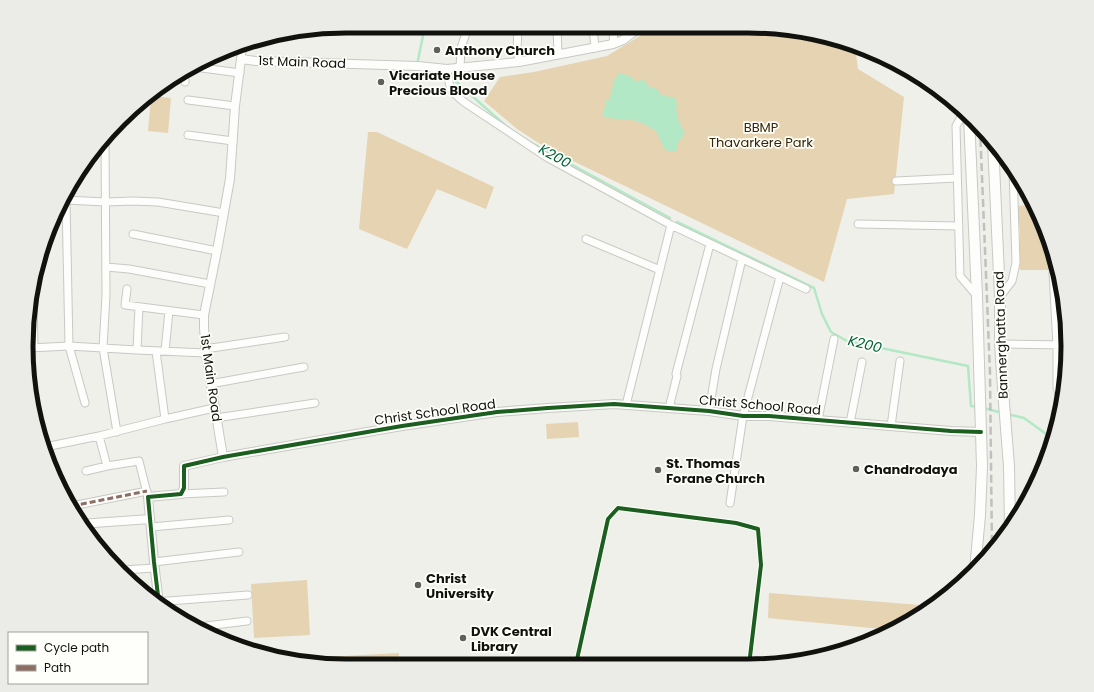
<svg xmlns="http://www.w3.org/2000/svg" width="1094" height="692" font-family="Poppins,sans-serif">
  <rect width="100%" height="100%" fill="#eff0e9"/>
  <!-- green -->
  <path fill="#e5d3b1" d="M 653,28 L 790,29 L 855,46 L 858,69 L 904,97 L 894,194 L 847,199 L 824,282 L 548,149 L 517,129 L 484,101 L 500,77 L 534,72 L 607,56 Z
    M 151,96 L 171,98 L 168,133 L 148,131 Z
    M 368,132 L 377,132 L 494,187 L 486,209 L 437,189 L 407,249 L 359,229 Z
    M 1034,205 L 1051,243 L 1057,270 L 1020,270 L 1020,231 L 1017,206 Z
    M 578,422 L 579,437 L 547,439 L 546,424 Z
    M 307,580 L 310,635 L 254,638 L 251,584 Z
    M 769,593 L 932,606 L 908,623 L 892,630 L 768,618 Z
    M 399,653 L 399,664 L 325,663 L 325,657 Z"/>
  <!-- water -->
  <path fill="#b2e8c5" d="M 619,73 L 630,76 L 635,81 L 644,80 L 650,87 L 657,89 L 662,95 L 675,98 C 679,105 675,107 677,114 C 678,121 682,128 685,133 L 678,143 L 676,152 L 673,152 L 665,150 L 656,131 L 644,124 L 630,119 L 617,119 L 603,117 L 606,100 L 609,101 L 614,81 Z"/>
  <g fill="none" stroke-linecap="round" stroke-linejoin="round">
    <!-- stream -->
    <path stroke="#b2e8c5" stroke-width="2.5" d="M 418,60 L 425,26
      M 452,78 L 507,127
      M 530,142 L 670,218
      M 677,222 L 814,288 L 822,314 L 831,332 L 847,341 L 968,366 L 971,406 L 977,407
      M 984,408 L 1002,413
      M 1007,414 L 1024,418 L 1053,439"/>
    <defs>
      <path id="minor" d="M 518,27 L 517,50 L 519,62
        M 557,27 L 558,54
        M 593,28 L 595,48
        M 613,44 L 614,28
        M 241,59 L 243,43
        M 194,67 L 240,73
        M 460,68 L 461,48 L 468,27
        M 447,69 C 450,89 448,89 464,102 L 548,158 L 671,225 L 806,289
        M 185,82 L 185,72
        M 188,100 L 235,106
        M 964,112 L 956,126 L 960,276 L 977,296
        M 188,135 L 233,141
        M 105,139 L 106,295 L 103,348 L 117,432
        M 896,181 L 957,178
        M 66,200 L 69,346 L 85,403
        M 66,200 L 105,202 L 133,201 L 158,202 L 224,213
        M 858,224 L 959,226
        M 133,234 L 217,251
        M 586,239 L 660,270
        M 106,267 L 129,269 L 210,284
        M 1053,273 L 1057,345 L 1057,387 L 1059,394 L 1063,395
        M 127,289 L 125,305 L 204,315
        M 33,295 L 34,348
        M 1000,297 L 1012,281 L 1016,263 L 1013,170
        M 1000,344 L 1067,345
        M 29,348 L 69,346 L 137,350 L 206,353
        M 205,349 L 285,337
        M 137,350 L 139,307
        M 156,351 L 165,419
        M 165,351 L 169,311
        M 210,384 L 304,367
        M 626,405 L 671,225
        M 669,408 L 677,376 L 676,374 L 710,244
        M 709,411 L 716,369 L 742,259
        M 216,418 L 315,403
        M 818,420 L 834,339
        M 850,423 L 862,362
        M 891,426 L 900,361
        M 99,436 L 107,466
        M 45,447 L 99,436 L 165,419 L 214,408
        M 86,471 L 107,466 L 139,461 L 148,497
        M 181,494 L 224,492
        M 730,503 L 743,416 L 780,277
        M 72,506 L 147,491
        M 151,527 L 229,520
        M 154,562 L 239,552
        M 123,570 L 154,568
        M 155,602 L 248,595
        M 198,627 L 247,621"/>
      <path id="tertiary" d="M 223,457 L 206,353 L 204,328 L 204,315 L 217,251 L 230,179 L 235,106 L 241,59 L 256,61 L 418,66 L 447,69 L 519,62 L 613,44 L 623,40 L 639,28
        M 80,524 L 150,519
        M 159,604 L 154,562 L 148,497 L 181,494 L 184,488 L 184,466 L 223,457 L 402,426 L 497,412 L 548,408 L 614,404 L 709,411 L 743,416 L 769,416 L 951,431 L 981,432"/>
      <path id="primary" d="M 969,117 L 977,296 L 982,466 L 980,515 L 975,570
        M 993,142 L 1000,297 L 1000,344 L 1004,403 L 1009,466 L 1010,528"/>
    </defs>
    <!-- minor casing -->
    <use href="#minor" stroke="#c8c9c4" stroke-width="9"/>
    <!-- tertiary casing -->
    <use href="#tertiary" stroke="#c8c9c4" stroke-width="10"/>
    <!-- primary casing -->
    <use href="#primary" stroke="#c8c9c4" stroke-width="12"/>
    <!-- minor -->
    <use href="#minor" stroke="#fdfdfc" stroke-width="7"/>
    <!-- tertiary -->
    <use href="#tertiary" stroke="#fdfdfc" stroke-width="8"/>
    <!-- primary -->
    <use href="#primary" stroke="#fdfdfc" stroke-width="10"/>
    <!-- rail -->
    <path stroke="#c0c0bf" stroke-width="2.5" stroke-dasharray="8 4" stroke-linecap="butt" d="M 980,127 L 990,373 L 992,551"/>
    <!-- quiet -->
    <path stroke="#8d6e63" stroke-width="3" stroke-dasharray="6 3" stroke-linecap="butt" d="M 72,506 L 147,491"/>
    <defs>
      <path id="cycleway" d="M 159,604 L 154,562 L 148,497 L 181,494 L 184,488 L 184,466 L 223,457 L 402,426 L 497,412 L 548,408 L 614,404 L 709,411 L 743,416 L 769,416 L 951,431 L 981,432
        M 576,664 L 608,519 L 618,508 L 736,523 L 758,529 L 761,565 L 749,665"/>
    </defs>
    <!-- cycleway casing -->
    <use href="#cycleway" stroke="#fefffa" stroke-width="6"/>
    <!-- cycleway -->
    <use href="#cycleway" stroke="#1b5e20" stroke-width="4"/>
  </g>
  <!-- markers -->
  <g fill="#5f605b" stroke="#fefffa" stroke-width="1.5">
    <circle cx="437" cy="50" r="4"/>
    <circle cx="381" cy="82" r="4"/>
    <circle cx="856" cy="469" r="4"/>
    <circle cx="658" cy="470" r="4"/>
    <circle cx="418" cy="585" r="4"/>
    <circle cx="463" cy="638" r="4"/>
  </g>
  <g text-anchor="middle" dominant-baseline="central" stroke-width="3.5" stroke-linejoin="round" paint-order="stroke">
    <!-- poi labels -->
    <g font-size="13" font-weight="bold" fill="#11120e" stroke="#fefffa" text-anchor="start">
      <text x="445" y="50">Anthony Church</text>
      <text x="389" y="75">Vicariate House<tspan x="389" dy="15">Precious Blood</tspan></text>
      <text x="666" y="463">St. Thomas<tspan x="666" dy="15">Forane Church</tspan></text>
      <text x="864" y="469">Chandrodaya</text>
      <text x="426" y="578">Christ<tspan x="426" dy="15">University</tspan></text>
      <text x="471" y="631">DVK Central<tspan x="471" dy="15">Library</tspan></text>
    </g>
    <!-- street labels -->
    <g font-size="13" fill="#11120e" stroke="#fefffa">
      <text transform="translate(302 62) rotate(2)">1st Main Road</text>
      <text transform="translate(1001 335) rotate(-92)">Bannerghatta Road</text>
      <text transform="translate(211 378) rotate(82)">1st Main Road</text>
      <text transform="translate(760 405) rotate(5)">Christ School Road</text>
      <text transform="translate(435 412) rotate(-8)">Christ School Road</text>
    </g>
    <!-- park labels -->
    <g font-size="13" fill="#372606" stroke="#fefffa">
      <text x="761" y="127">BBMP<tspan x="761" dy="15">Thavarkere Park</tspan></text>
    </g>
    <!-- water labels -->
    <g font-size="14" font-style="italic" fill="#026239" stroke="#fefffa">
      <text transform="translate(555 156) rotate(29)">K200</text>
      <text transform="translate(865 344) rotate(14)">K200</text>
    </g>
  </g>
  <!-- crop -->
  <path d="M0 0H1094V692H0ZM346 33H748A313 313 0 0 1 1061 346V346A313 313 0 0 1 748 659H346A313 313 0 0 1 33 346V346A313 313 0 0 1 346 33Z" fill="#ebece7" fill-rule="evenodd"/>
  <path fill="none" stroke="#11120e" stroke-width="5" d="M346 33H748A313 313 0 0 1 1061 346V346A313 313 0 0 1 748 659H346A313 313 0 0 1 33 346V346A313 313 0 0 1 346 33Z"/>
  <!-- legend -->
  <rect x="8" y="632" width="140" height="52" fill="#fefffa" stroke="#9fa09c"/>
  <rect x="16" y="645" width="20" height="6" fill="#1b5e20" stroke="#9fa09c"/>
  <text x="44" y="652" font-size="12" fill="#11120e">Cycle path</text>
  <rect x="16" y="665" width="20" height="6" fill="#8d6e63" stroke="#9fa09c"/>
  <text x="44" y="672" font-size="12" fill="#11120e">Path</text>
</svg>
